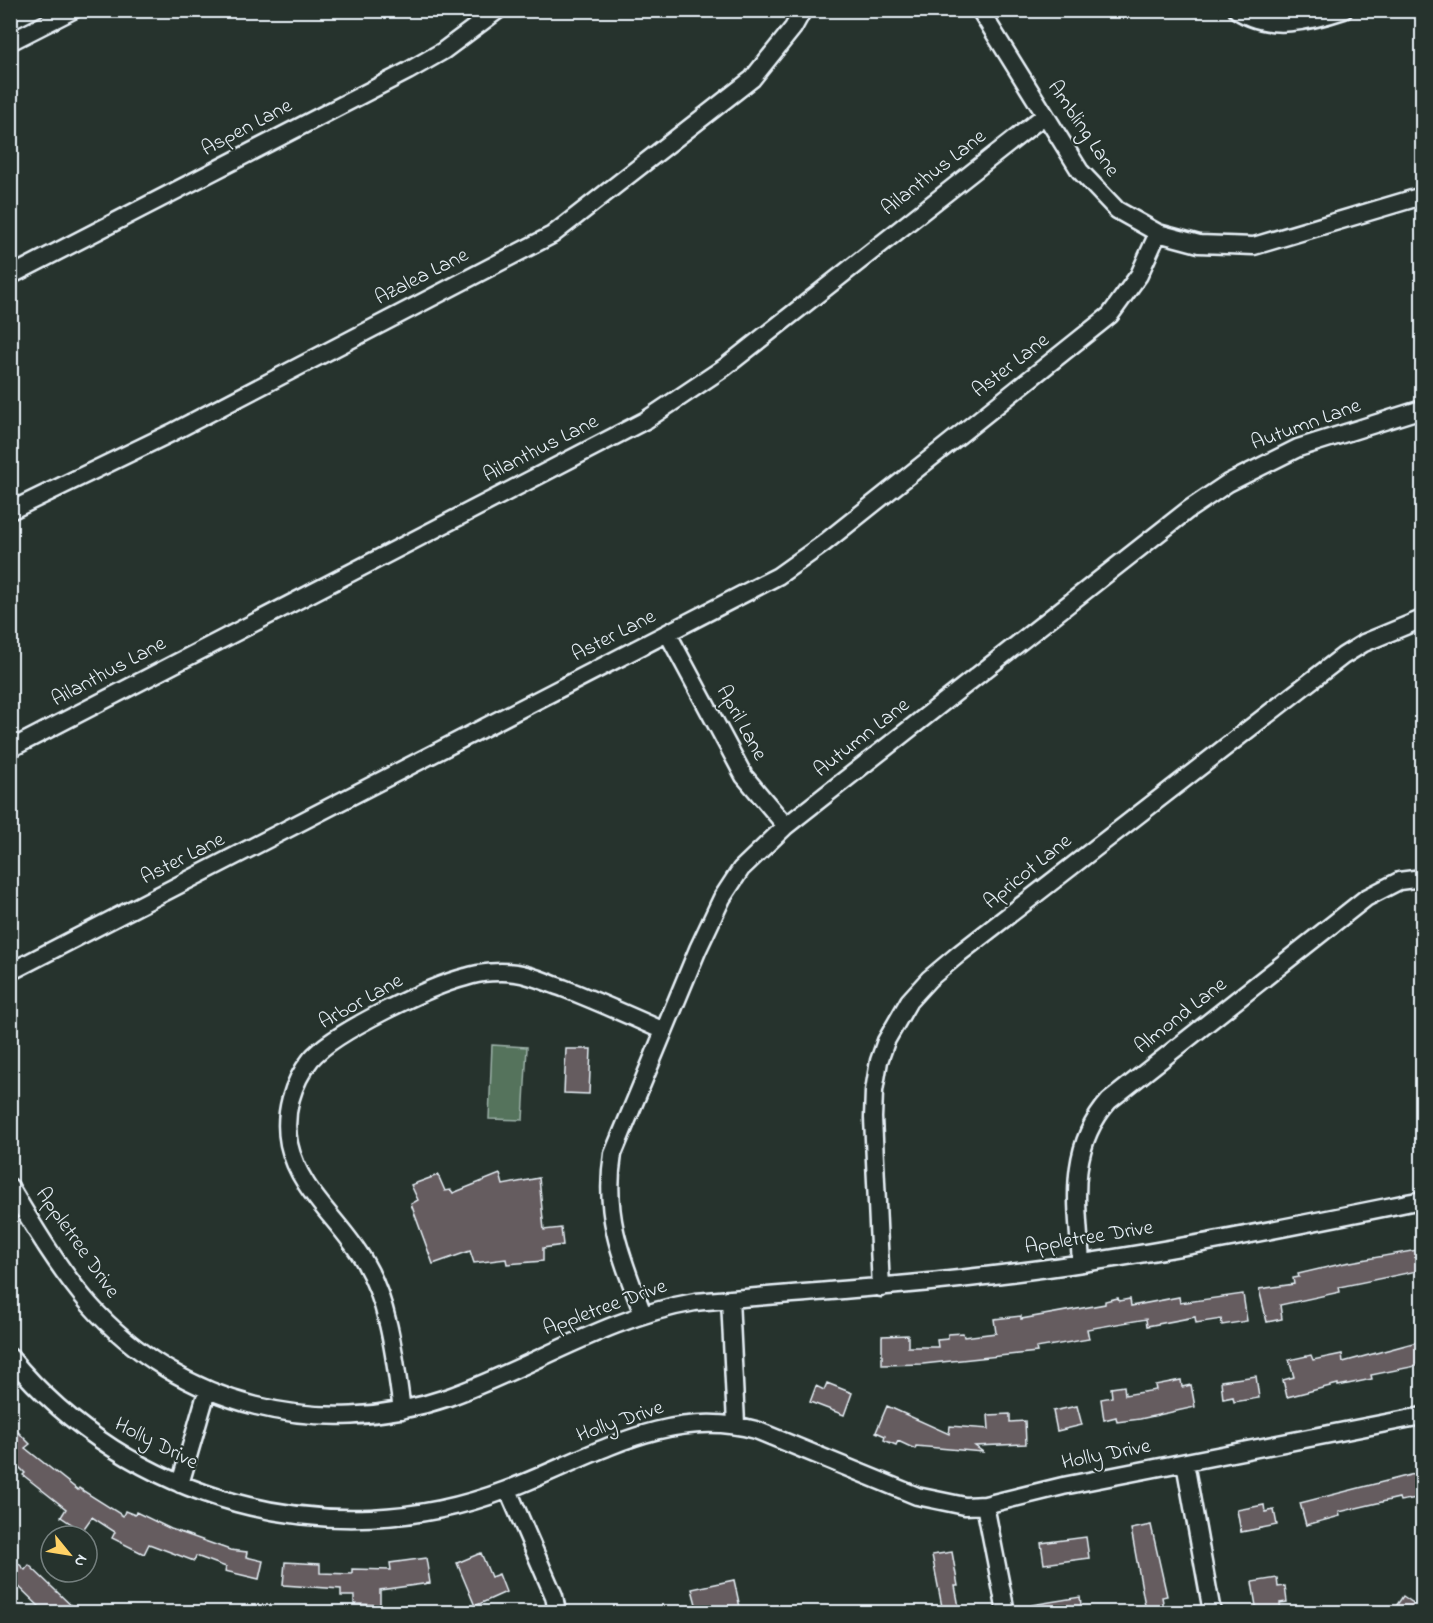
<svg xmlns="http://www.w3.org/2000/svg" width="1433" height="1623" font-family="'Indie Flower',sans-serif">
  <rect width="100%" height="100%" fill="#26332d"/>
  <filter id="ink" filterUnits="userSpaceOnUse"><feTurbulence type="fractalNoise" baseFrequency=".0167" numOctaves="2"/><feDisplacementMap in="SourceGraphic" scale="12" xChannelSelector="R" yChannelSelector="G"/><feConvolveMatrix kernelMatrix="1 2 1 2 8 2 1 2 1" color-interpolation-filters="sRGB"/></filter>
  <g filter="url(#ink)">
    <!-- green -->
    <path fill="#54735c" stroke="#9eb2aa" stroke-width="1.5" d="M 492,1045 L 527,1047 L 523,1120 L 489,1119 Z"/>
    <!-- building -->
    <path fill="#655b5e" stroke="#e8f1f8" stroke-width="1.5" d="M 566,1049 L 591,1049 L 589,1094 L 564,1093 Z
      M 500,1174 L 503,1185 L 539,1178 L 544,1230 L 561,1228 L 563,1245 L 543,1248 L 543,1261 L 507,1264 L 506,1259 L 474,1263 L 470,1251 L 433,1264 L 411,1204 L 418,1200 L 411,1185 L 438,1175 L 445,1191 L 451,1190 L 453,1193 Z
      M 1417,1250 L 1418,1253 L 1422,1252 L 1422,1270 L 1339,1287 L 1340,1292 L 1280,1305 L 1282,1319 L 1267,1322 L 1259,1289 L 1294,1284 L 1293,1278 L 1299,1277 L 1298,1274 L 1345,1263 Z
      M 1243,1294 L 1247,1321 L 1222,1325 L 1221,1319 L 1196,1323 L 1195,1317 L 1147,1326 L 1146,1319 L 1087,1329 L 1089,1339 L 1036,1348 L 1037,1352 L 923,1364 L 882,1365 L 882,1336 L 908,1335 L 908,1347 L 938,1347 L 937,1340 L 948,1339 L 948,1334 L 963,1333 L 964,1337 L 996,1333 L 994,1319 L 1021,1316 L 1021,1319 L 1105,1304 L 1105,1301 L 1118,1298 L 1119,1301 L 1130,1299 L 1131,1306 L 1179,1297 L 1180,1303 Z
      M 1417,1342 L 1421,1365 L 1371,1375 L 1372,1379 L 1338,1386 L 1338,1384 L 1287,1397 L 1283,1380 L 1294,1377 L 1289,1360 L 1311,1355 L 1313,1360 L 1342,1354 L 1343,1362 Z
      M 1256,1376 L 1259,1398 L 1234,1402 L 1233,1397 L 1223,1399 L 1221,1381 Z
      M 1181,1380 L 1182,1387 L 1191,1385 L 1195,1407 L 1140,1419 L 1117,1422 L 1116,1417 L 1104,1420 L 1101,1399 L 1112,1397 L 1111,1388 L 1124,1386 L 1125,1395 L 1156,1390 L 1155,1385 Z
      M 827,1383 L 852,1393 L 844,1415 L 810,1402 L 816,1386 L 824,1390 Z
      M 887,1406 L 949,1434 L 950,1426 L 989,1429 L 988,1415 L 1010,1414 L 1010,1422 L 1025,1421 L 1026,1444 L 975,1446 L 983,1452 L 916,1446 L 915,1449 L 898,1441 L 896,1445 L 884,1440 L 885,1436 L 876,1432 Z
      M 1077,1406 L 1082,1425 L 1057,1431 L 1053,1411 Z
      M 10,1424 L 30,1444 L 25,1448 L 78,1490 L 79,1488 L 123,1516 L 125,1511 L 135,1515 L 136,1512 L 171,1529 L 230,1550 L 247,1552 L 246,1557 L 263,1561 L 259,1579 L 225,1571 L 226,1567 L 196,1556 L 194,1561 L 149,1544 L 144,1554 L 112,1538 L 115,1532 L 92,1517 L 82,1531 L 61,1517 L 66,1509 L 23,1475 L 25,1473 L 13,1461 L 10,1463 Z
      M 1422,1472 L 1422,1497 L 1400,1501 L 1399,1498 L 1339,1512 L 1340,1516 L 1306,1525 L 1300,1503 Z
      M 1264,1505 L 1265,1512 L 1274,1510 L 1277,1525 L 1241,1532 L 1237,1510 Z
      M 1151,1525 L 1167,1596 L 1162,1597 L 1164,1608 L 1146,1611 L 1131,1529 Z
      M 1086,1537 L 1089,1558 L 1044,1564 L 1041,1543 Z
      M 952,1552 L 958,1586 L 955,1586 L 960,1612 L 943,1612 L 932,1555 Z
      M 481,1553 L 491,1577 L 499,1574 L 506,1592 L 475,1606 L 457,1563 Z
      M 10,1555 L 25,1570 L 29,1565 L 78,1612 L 45,1612 L 10,1578 Z
      M 426,1558 L 430,1583 L 380,1590 L 380,1605 L 354,1604 L 354,1596 L 341,1596 L 341,1589 L 283,1585 L 285,1562 L 320,1564 L 320,1573 L 352,1574 L 352,1569 L 391,1570 L 390,1563 Z
      M 1277,1578 L 1278,1587 L 1285,1586 L 1287,1602 L 1280,1603 L 1281,1612 L 1257,1612 L 1252,1582 Z
      M 734,1580 L 741,1612 L 698,1612 L 692,1589 Z
      M 1403,1596 L 1422,1609 L 1422,1612 L 1392,1612 Z
      M 1080,1597 L 1082,1612 L 1032,1612 L 1032,1605 Z"/>
    <g fill="none" stroke-linecap="round" stroke-linejoin="round">
      <defs>
        <path id="minor" d="M 980,10 L 1080,171 L 1117,210 L 1158,233 L 1199,244 L 1254,246 L 1422,196
          M 1237,10 C 1269,32 1311,21 1344,10
          M 10,42 L 73,10
          M 10,276 L 408,71 L 443,51 L 498,10
          M 10,511 L 171,433 L 552,235 L 752,79 L 793,28 L 803,10
          M 668,634 L 744,776 L 786,826
          M 10,749 L 646,420 L 725,367 L 1045,115
          M 10,972 L 778,576 L 823,544 L 1110,315 L 1139,275 L 1158,233
          M 10,1187 C 34,1227 59,1269 89,1304 C 180,1407 321,1441 449,1397 C 533,1367 607,1317 695,1302 C 798,1293 900,1287 1002,1274 C 1144,1257 1283,1228 1422,1200
          M 1081,1262 C 1077,1204 1067,1148 1109,1101 L 1366,898 L 1399,881 L 1422,878
          M 881,1288 L 873,1118 L 874,1091 L 879,1061 L 886,1041 L 909,1001 L 929,979 L 960,953 L 1343,656 L 1364,643 L 1422,619
          M 730,1299 L 736,1424
          M 643,1314 C 621,1257 603,1215 613,1154 L 698,949 L 722,898 L 741,869 L 786,826 L 1188,510 L 1228,483 L 1298,448 L 1422,409
          M 10,1357 C 129,1502 330,1557 506,1490 C 587,1460 666,1405 756,1430 L 917,1496 L 965,1506 L 985,1505 L 1063,1486 L 1422,1416
          M 402,1410 C 395,1360 390,1305 364,1261 C 341,1221 299,1191 289,1144 C 283,1114 292,1083 311,1059 C 334,1032 430,986 466,977 C 481,972 501,971 516,973 C 532,975 548,983 563,988 C 597,1001 630,1016 664,1031
          M 1185,1463 L 1212,1612
          M 180,1484 L 207,1391
          M 508,1490 L 554,1596 L 557,1612
          M 985,1505 L 1006,1612"/>
      </defs>
      <!-- minor casing -->
      <use href="#minor" stroke="#e8f1f8" stroke-width="21"/>
      <!-- minor -->
      <use href="#minor" stroke="#26332d" stroke-width="16"/>
    </g>
  </g>
  <g text-anchor="middle" dominant-baseline="central" stroke-width="4.5" stroke-linejoin="round" paint-order="stroke">
    <!-- street labels -->
    <g font-size="21" fill="#e8f1f8" stroke="#26332d">
      <text transform="translate(247 128) rotate(-28)">Aspen Lane</text>
      <text transform="translate(1083 129) rotate(56)">Ambling Lane</text>
      <text transform="translate(934 173) rotate(-38)">Ailanthus Lane</text>
      <text transform="translate(422 277) rotate(-27)">Azalea Lane</text>
      <text transform="translate(1011 366) rotate(-38)">Aster Lane</text>
      <text transform="translate(1306 425) rotate(-20)">Autumn Lane</text>
      <text transform="translate(541 449) rotate(-27)">Ailanthus Lane</text>
      <text transform="translate(614 636) rotate(-27)">Aster Lane</text>
      <text transform="translate(109 672) rotate(-28)">Ailanthus Lane</text>
      <text transform="translate(741 723) rotate(61)">April Lane</text>
      <text transform="translate(862 738) rotate(-38)">Autumn Lane</text>
      <text transform="translate(183 859) rotate(-27)">Aster Lane</text>
      <text transform="translate(1028 872) rotate(-39)">Apricot Lane</text>
      <text transform="translate(361 1002) rotate(-29)">Arbor Lane</text>
      <text transform="translate(1181 1016) rotate(-38)">Almond Lane</text>
      <text transform="translate(1089 1238) rotate(-9)">Appletree Drive</text>
      <text transform="translate(77 1243) rotate(55)">Appletree Drive</text>
      <text transform="translate(605 1308) rotate(-20)">Appletree Drive</text>
      <text transform="translate(620 1422) rotate(-19)">Holly Drive</text>
      <text transform="translate(156 1444) rotate(27)">Holly Drive</text>
      <text transform="translate(1106 1455) rotate(-11)">Holly Drive</text>
    </g>
  </g>
  <!-- margin -->
  <rect width="1433" height="1623" fill="none" stroke="#26332d" stroke-width="36"/>
  <rect x="18" y="18" width="1397" height="1587" fill="none" stroke="#e8f1f8" stroke-width="2" filter="url(#ink)"/>
  <!-- north arrow -->
  <g transform="translate(69 1554) rotate(120)"><circle r="28" fill="#26332d" stroke="#747f7e" stroke-width="1.5"/>
  <path d="M0-4.5L10 22L0 15L-10 22Z" fill="#ffd166"/>
  <text y="-9" font-size="16" font-weight="bold" text-anchor="middle" fill="#e8f1f8">N</text>
  </g>
</svg>
